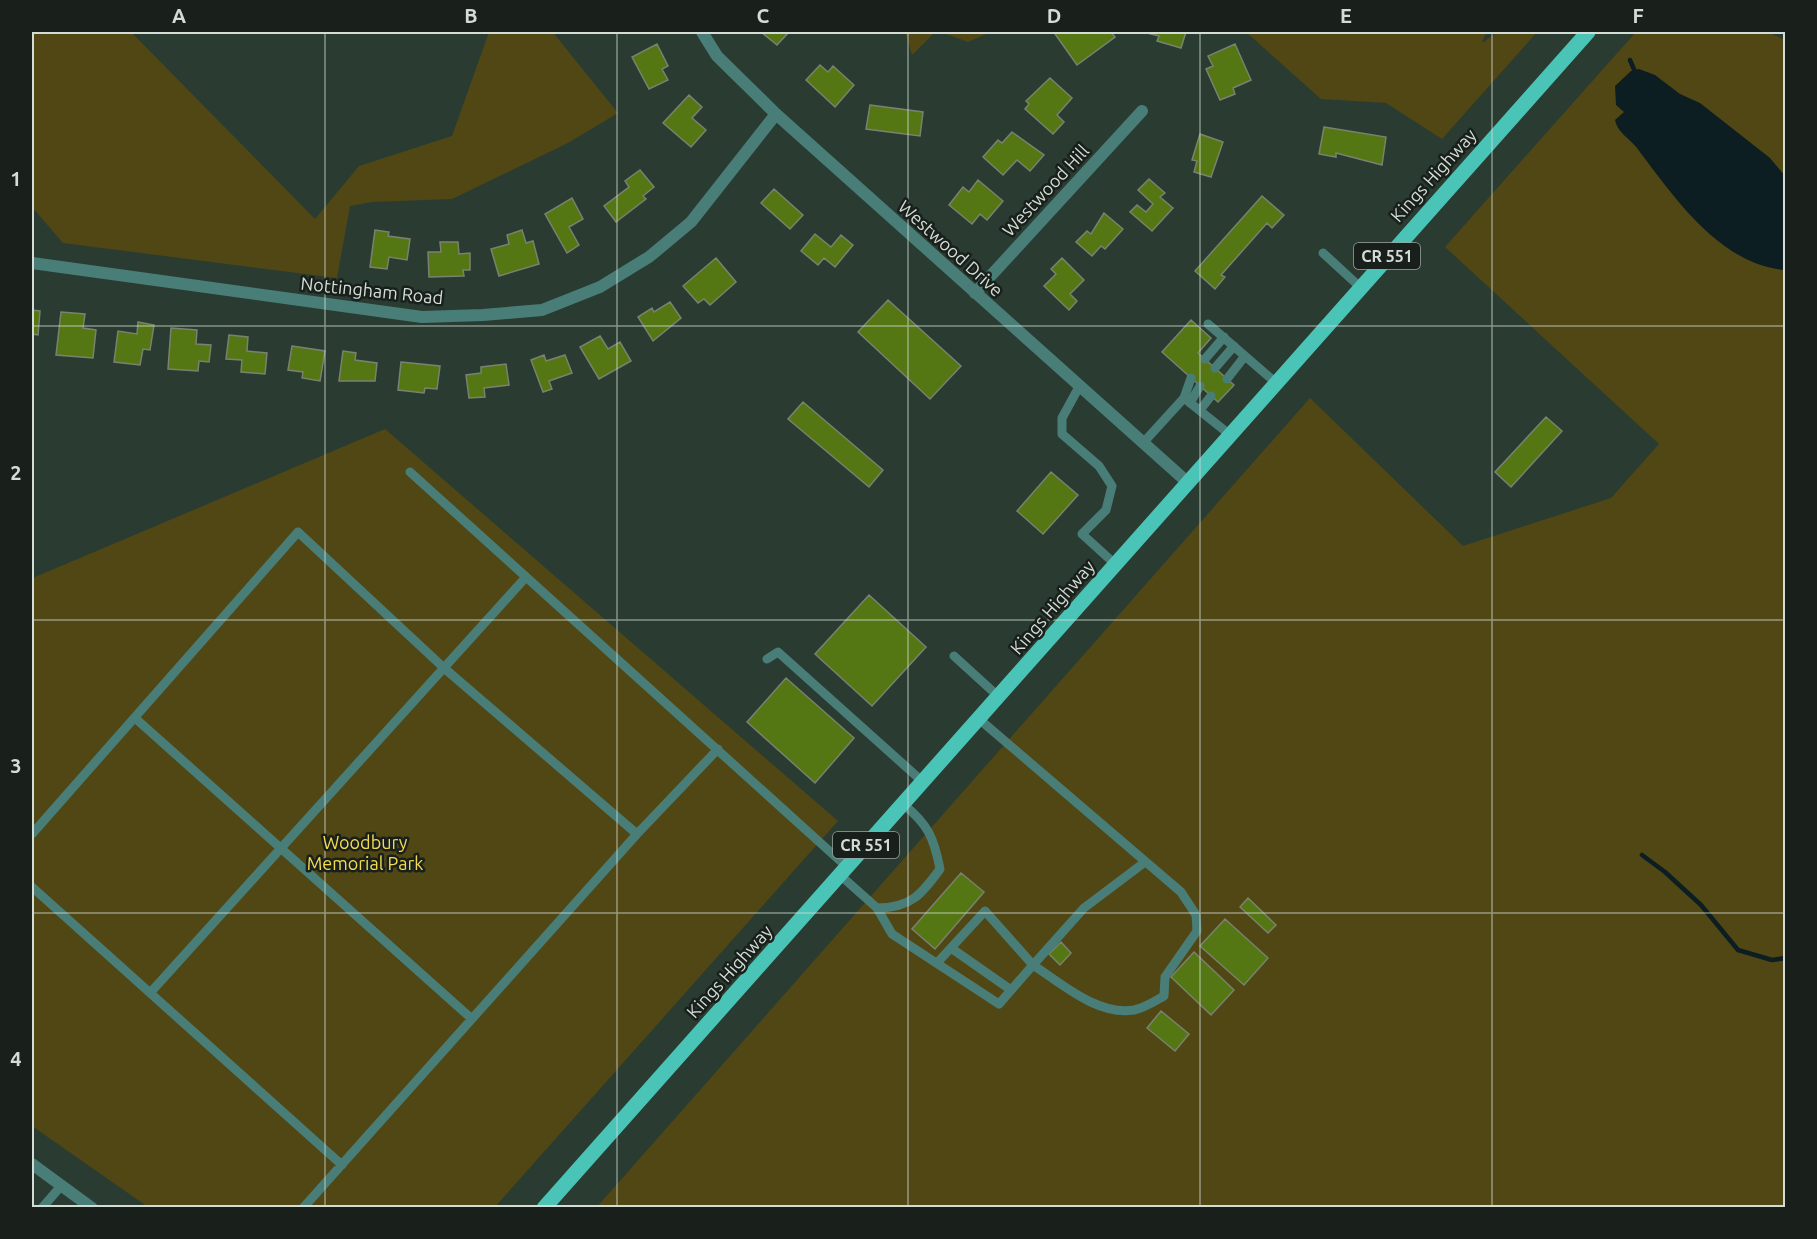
<svg xmlns="http://www.w3.org/2000/svg" width="1817" height="1239" font-family="Ubuntu,sans-serif">
  <rect width="100%" height="100%" fill="#2a3c31"/>
  <!-- green -->
  <path fill="#504715" d="M 32,32 L 131,32 L 315,219 L 359,166 L 452,136 L 489,32 L 556,32 L 555,35 L 618,113 L 568,143 L 452,199 L 372,202 L 350,206 L 337,278 L 63,243 L 32,207 Z
    M 905,32 L 935,32 L 912,55 Z
    M 941,32 L 991,32 L 968,42 Z
    M 1246,32 L 1486,32 L 1482,43 L 1498,32 L 1537,32 L 1442,139 L 1386,103 L 1321,99 Z
    M 1636,32 L 1768,32 L 1785,40 L 1785,1207 L 596,1208 L 1310,398 L 1463,546 L 1611,498 L 1659,444 L 1445,247 Z
    M 385,429 L 838,821 L 495,1207 L 148,1207 L 32,1126 L 32,581 L 35,577 Z"/>
  <!-- water -->
  <path fill="#0c1e22" d="M 1639,69 L 1655,75 L 1680,94 L 1700,103 L 1770,158 L 1785,176 L 1785,270 C 1720,265 1673,196 1637,148 C 1630,139 1617,132 1615,120 L 1624,112 L 1616,105 L 1615,86 L 1631,71 Z"/>
  <g fill="none" stroke-linecap="round" stroke-linejoin="round">
    <!-- stream -->
    <path stroke="#0c1e22" stroke-width="4.5" d="M 1630,60 L 1636,74
      M 1642,855 L 1665,872 L 1701,905 L 1738,950 L 1772,960 L 1786,958"/>
  </g>
  <!-- building -->
  <path fill="#547714" stroke="#79826f" stroke-width="1.5" d="M 761,32 L 789,32 L 777,45 Z
    M 1058,32 L 1111,32 L 1115,37 L 1077,65 L 1055,34 Z
    M 1143,32 L 1186,32 L 1181,48 L 1157,41 L 1159,36 Z
    M 657,44 L 668,66 L 662,69 L 668,80 L 649,89 L 632,57 Z
    M 1235,44 L 1251,80 L 1233,88 L 1235,94 L 1220,100 L 1206,69 L 1213,66 L 1208,56 Z
    M 820,65 L 828,72 L 833,66 L 854,85 L 835,107 L 806,80 Z
    M 1050,78 L 1072,98 L 1057,115 L 1064,122 L 1053,134 L 1025,109 L 1029,104 L 1026,101 Z
    M 689,95 L 702,107 L 692,118 L 706,130 L 691,147 L 663,123 Z
    M 870,105 L 923,112 L 920,136 L 866,129 Z
    M 1324,127 L 1386,137 L 1382,165 L 1336,153 L 1336,157 L 1319,154 Z
    M 1012,132 L 1044,155 L 1030,171 L 1017,160 L 1003,175 L 983,157 L 998,140 L 1002,143 Z
    M 1200,134 L 1223,142 L 1211,177 L 1194,172 L 1197,161 L 1192,160 Z
    M 640,170 L 654,187 L 643,196 L 646,199 L 616,222 L 604,206 L 629,187 L 625,181 Z
    M 1149,179 L 1165,193 L 1160,197 L 1173,208 L 1152,231 L 1130,212 L 1137,205 L 1146,212 L 1153,204 L 1138,190 Z
    M 978,180 L 1003,201 L 987,220 L 980,214 L 972,224 L 949,205 L 963,187 L 969,192 Z
    M 774,189 L 803,215 L 790,229 L 761,203 Z
    M 1262,196 L 1284,215 L 1272,228 L 1267,223 L 1221,275 L 1225,277 L 1215,289 L 1195,271 Z
    M 572,198 L 583,219 L 569,227 L 579,245 L 567,253 L 545,214 Z
    M 1104,213 L 1123,229 L 1105,249 L 1101,246 L 1092,256 L 1076,242 L 1087,231 L 1091,234 Z
    M 375,230 L 389,232 L 388,236 L 410,239 L 407,260 L 389,257 L 387,269 L 370,267 Z
    M 522,230 L 526,243 L 533,241 L 539,264 L 499,276 L 491,249 L 509,244 L 507,235 Z
    M 815,234 L 831,247 L 841,235 L 853,245 L 835,267 L 824,258 L 818,265 L 801,251 Z
    M 440,242 L 458,242 L 459,254 L 470,253 L 470,270 L 463,270 L 464,276 L 429,277 L 428,252 L 441,252 Z
    M 716,258 L 736,282 L 710,305 L 704,299 L 698,303 L 683,286 Z
    M 1062,258 L 1084,280 L 1070,294 L 1077,301 L 1069,310 L 1044,286 L 1056,274 L 1051,269 Z
    M 888,300 L 961,366 L 930,399 L 858,332 Z
    M 670,302 L 681,318 L 653,341 L 638,317 L 652,308 L 654,312 Z
    M 32,310 L 40,311 L 38,335 L 32,334 Z
    M 61,312 L 85,314 L 83,328 L 96,330 L 93,358 L 56,355 Z
    M 1191,320 L 1211,338 L 1198,353 L 1234,385 L 1218,402 L 1162,352 Z
    M 138,322 L 154,325 L 150,350 L 143,349 L 140,365 L 114,362 L 118,331 L 137,334 Z
    M 171,328 L 197,330 L 196,344 L 211,345 L 209,362 L 199,361 L 198,371 L 168,369 Z
    M 229,335 L 248,337 L 247,351 L 267,353 L 265,374 L 241,372 L 242,360 L 226,359 Z
    M 600,336 L 608,349 L 620,342 L 631,361 L 599,379 L 580,347 Z
    M 292,346 L 325,351 L 320,381 L 302,378 L 303,372 L 288,370 Z
    M 343,351 L 356,353 L 355,360 L 377,363 L 375,381 L 339,381 Z
    M 544,355 L 546,361 L 565,355 L 572,373 L 549,381 L 552,389 L 543,392 L 531,360 Z
    M 401,362 L 440,366 L 437,389 L 425,388 L 424,393 L 398,390 Z
    M 506,364 L 509,385 L 484,388 L 485,397 L 469,398 L 466,375 L 481,373 L 481,367 Z
    M 803,402 L 883,470 L 869,487 L 788,419 Z
    M 1546,417 L 1562,431 L 1511,487 L 1495,472 Z
    M 1051,472 L 1078,495 L 1043,534 L 1017,511 Z
    M 869,595 L 926,647 L 872,706 L 815,654 Z
    M 786,678 L 854,738 L 815,783 L 747,722 Z
    M 961,873 L 984,892 L 935,949 L 912,929 Z
    M 1248,898 L 1276,925 L 1268,933 L 1240,907 Z
    M 1225,919 L 1268,958 L 1244,985 L 1200,946 Z
    M 1061,942 L 1071,953 L 1060,965 L 1049,954 Z
    M 1194,952 L 1234,990 L 1211,1015 L 1171,977 Z
    M 1161,1011 L 1189,1034 L 1175,1051 L 1147,1028 Z"/>
  <g fill="none" stroke-linecap="round" stroke-linejoin="round">
    <!-- service -->
    <path stroke="#497e78" stroke-width="9" d="M 1323,253 L 1360,287
      M 1208,324 L 1275,382
      M 1205,359 L 1224,337
      M 1215,368 L 1234,346
      M 1227,379 L 1245,356
      M 1079,387 L 1062,418 L 1062,434 L 1099,466 L 1112,486 L 1106,510 L 1082,534 L 1115,564
      M 1184,398 L 1191,378
      M 1190,403 L 1200,386
      M 1200,410 L 1211,396
      M 1143,443 L 1184,398 L 1229,434
      M 410,472 L 847,867
      M 954,656 L 999,697
      M 767,659 L 778,652 L 923,782
      M 135,718 L 472,1019
      M 32,834 L 298,532 L 444,668 L 637,834
      M 840,875 L 877,908 C 911,908 922,894 940,869 C 934,838 928,824 903,804
      M 32,887 L 342,1165
      M 877,908 L 892,934 L 999,1004 L 1033,965 C 1062,984 1098,1016 1134,1010 C 1144,1008 1155,1001 1164,996 L 1165,977 L 1197,931 L 1196,915 L 1181,892 L 979,719
      M 951,948 L 1011,990
      M 937,963 L 985,911 L 1033,965 L 1084,908 L 1145,862
      M 150,993 L 526,577
      M 42,1208 L 61,1186
      M 303,1208 L 637,834 L 718,749"/>
    <!-- minor -->
    <path stroke="#497e78" stroke-width="12" d="M 702,32 L 717,56 L 776,114 L 1186,481
      M 32,263 L 422,317 L 483,315 L 542,310 L 600,287 L 649,257 L 691,222 L 776,114
      M 975,293 L 1142,111"/>
    <!-- tertiary -->
    <path stroke="#497e78" stroke-width="12" d="M 32,1164 L 92,1208"/>
    <!-- primary -->
    <path stroke="#4bc4b8" stroke-width="15" d="M 544,1208 L 1588,32"/>
  </g>
  <!-- grid -->
  <path fill="none" stroke="#d3ddd6" stroke-width="1.5" stroke-opacity="0.55" d="M 325,32 L 325,1208M 617,32 L 617,1208M 908,32 L 908,1208M 1200,32 L 1200,1208M 1492,32 L 1492,1208M 32,326 L 1786,326M 32,620 L 1786,620M 32,913 L 1786,913"/>
  <g text-anchor="middle" dominant-baseline="central" stroke-width="5" stroke-linejoin="round" paint-order="stroke">
    <!-- shield labels -->
    <g fill="#19201c" stroke="#9ba49e" stroke-width="1.5">
      <rect x="1354" y="243" width="66" height="26" rx="4.5"/>
      <rect x="833" y="832" width="66" height="26" rx="4.5"/>
    </g>
    <g font-size="16" font-weight="bold" fill="#d3ddd6">
      <text x="1387" y="256">CR 551</text>
      <text x="866" y="845">CR 551</text>
    </g>
    <!-- street labels -->
    <g font-size="18" fill="#d3ddd6" stroke="#19201c">
      <text transform="translate(1433 175) rotate(-48)">Kings Highway</text>
      <text transform="translate(1045 190) rotate(-47)">Westwood Hill</text>
      <text transform="translate(951 248) rotate(42)">Westwood Drive</text>
      <text transform="translate(372 290) rotate(6)">Nottingham Road</text>
      <text transform="translate(1052 607) rotate(-49)">Kings Highway</text>
      <text transform="translate(729 971) rotate(-48)">Kings Highway</text>
    </g>
    <!-- park labels -->
    <g font-size="18" fill="#f4db4d" stroke="#19201c">
      <text x="365" y="842">Woodbury<tspan x="365" dy="21">Memorial Park</tspan></text>
    </g>
  </g>
  <!-- border -->
  <rect width="1817" height="1239" fill="none" stroke="#19201c" stroke-width="66"/>
  <rect x="33" y="33" width="1751" height="1173" fill="none" stroke="#d3ddd6" stroke-width="2"/>
  <g font-size="20" text-anchor="middle" font-weight="bold" fill="#d3ddd6">
    <text x="179" y="23">A</text>
    <text x="471" y="23">B</text>
    <text x="763" y="23">C</text>
    <text x="1054" y="23">D</text>
    <text x="1346" y="23">E</text>
    <text x="1638" y="23">F</text>
    <text x="16" y="186">1</text>
    <text x="16" y="480">2</text>
    <text x="16" y="773">3</text>
    <text x="16" y="1066">4</text>
  </g>
</svg>
